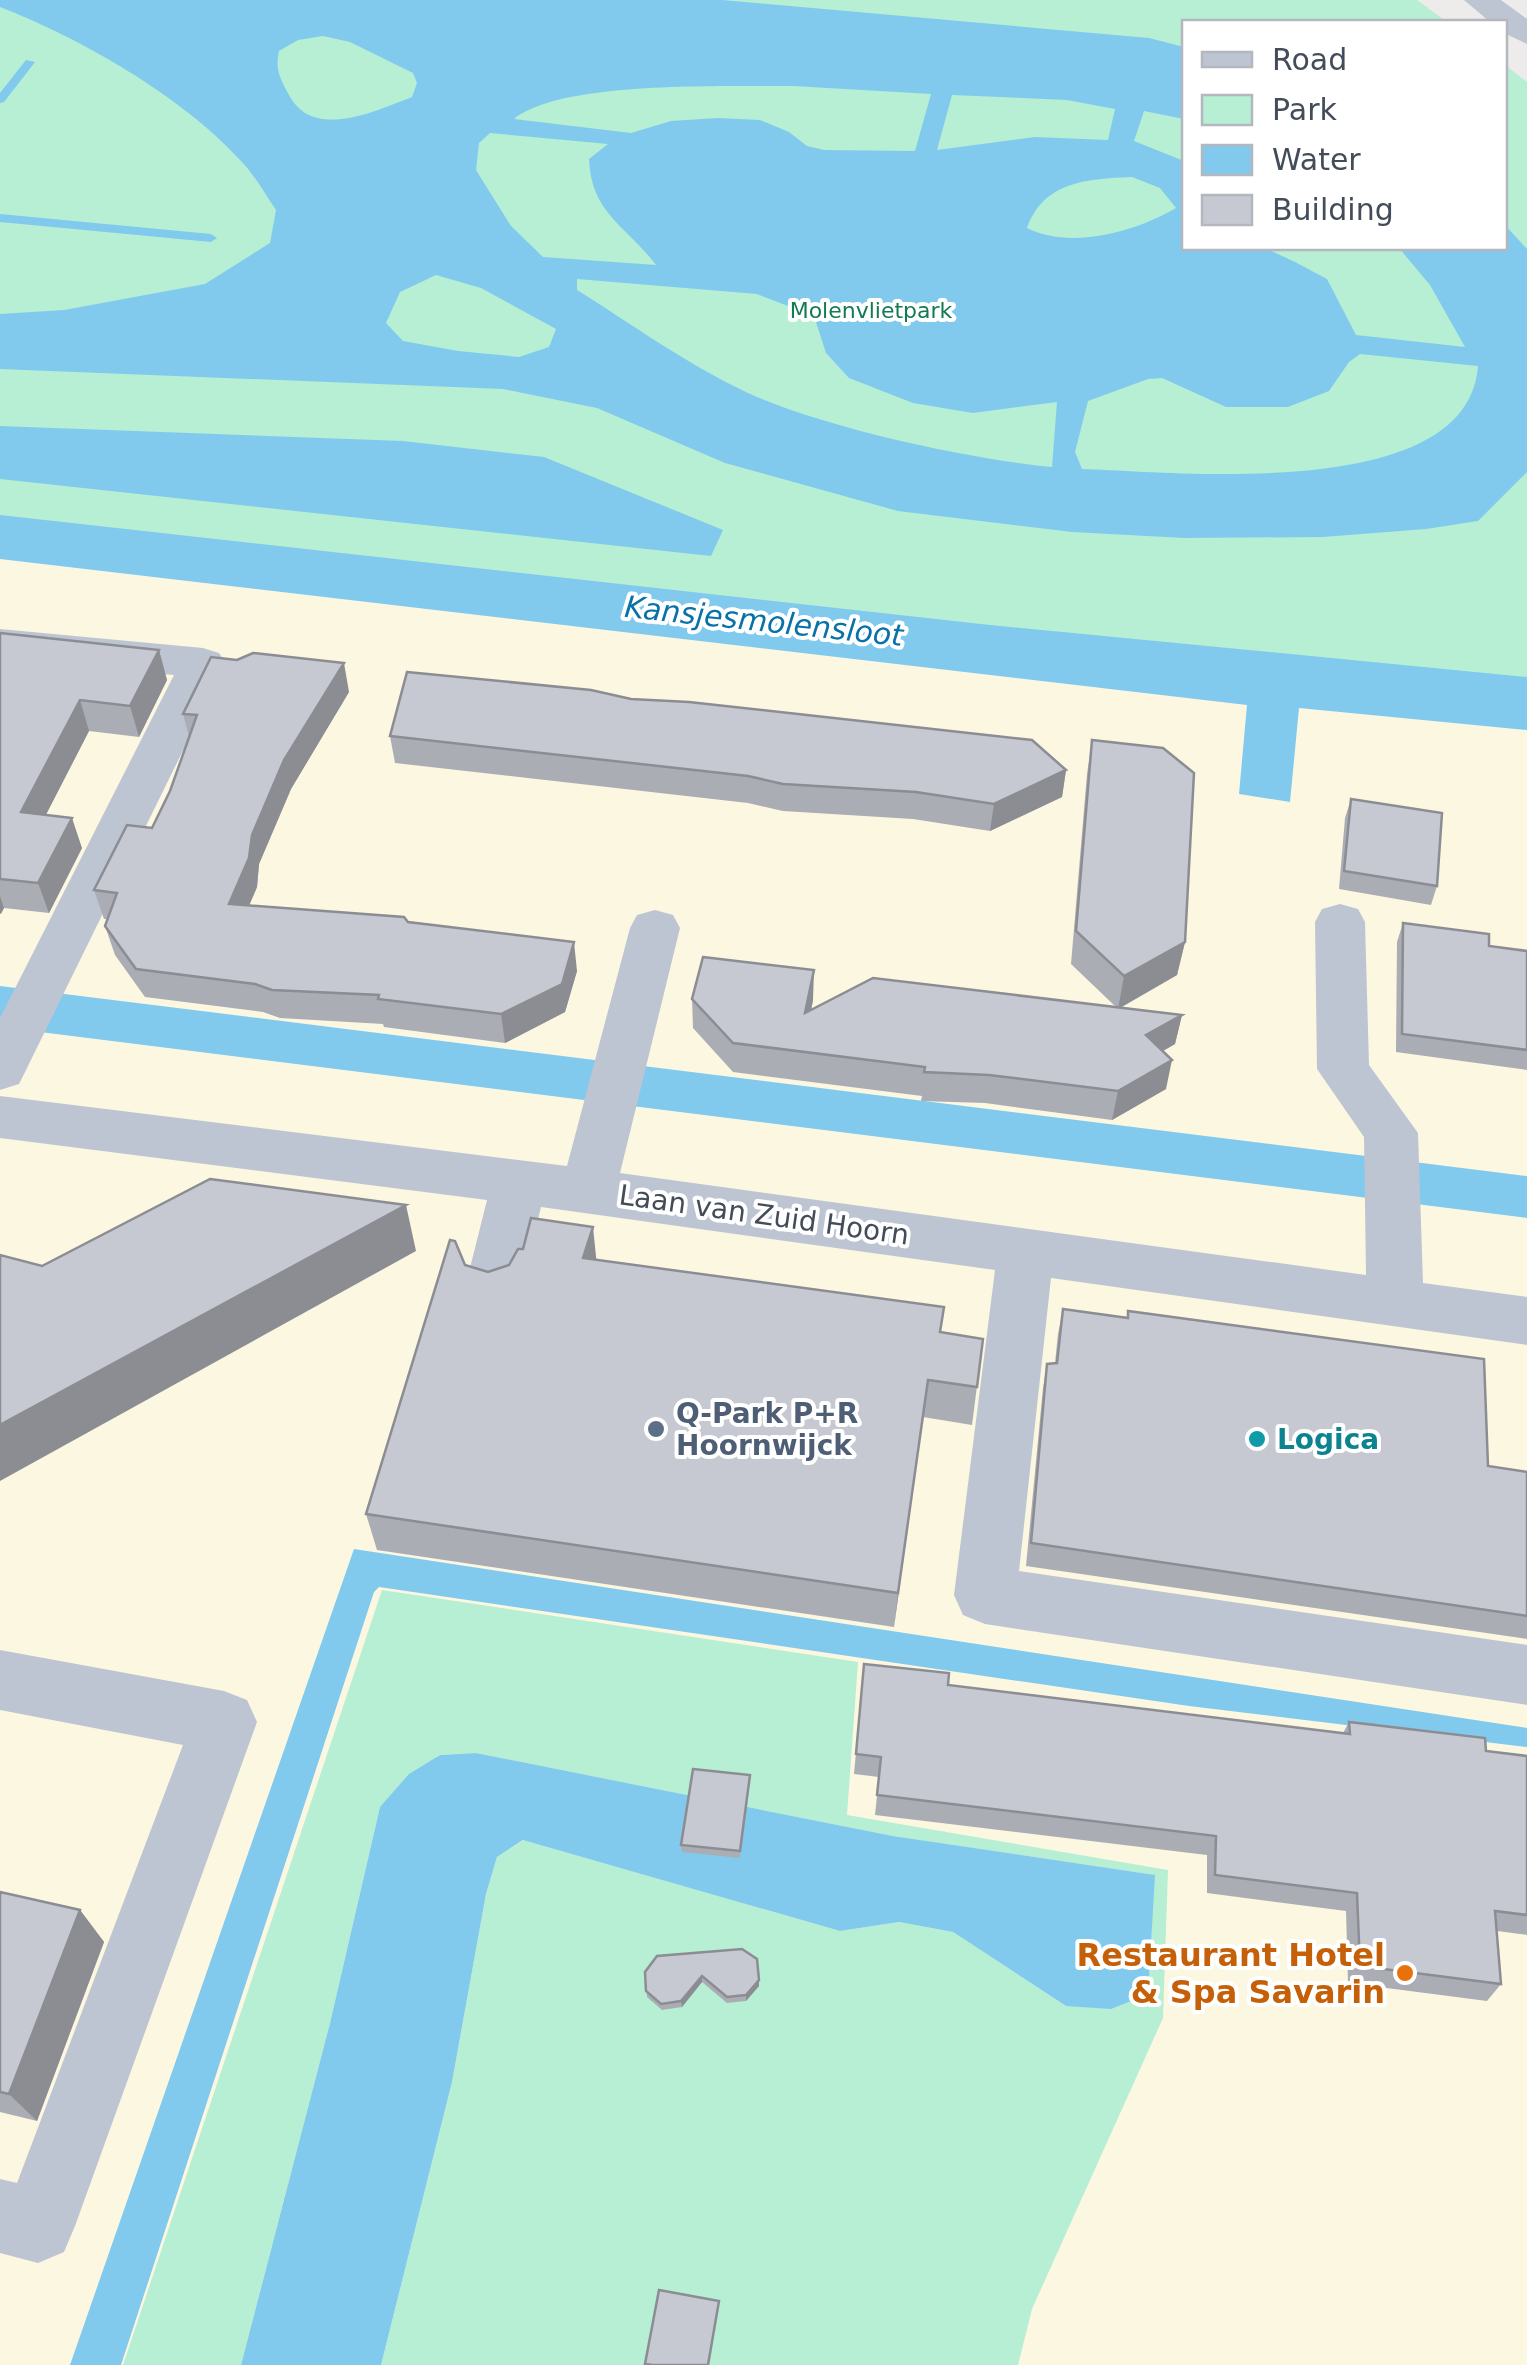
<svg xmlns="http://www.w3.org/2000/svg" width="1527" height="2365" font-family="'DejaVu Sans',sans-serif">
  <rect width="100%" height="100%" fill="#eeebeb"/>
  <!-- commercial -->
  <path fill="#fcf7e1" d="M 0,540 L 1527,713 L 1527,2365 L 0,2365 Z"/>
  <!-- green -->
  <path fill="#b6efd3" d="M 0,0 L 1417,0 L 1447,22 L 1184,22 L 1184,248 L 1504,248 L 1505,65 L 1527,82 L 1527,691 L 0,528 Z
    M 382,1590 L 858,1662 L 847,1815 L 1168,1870 L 1163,2018 L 1032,2309 L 1018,2365 L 381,2365 L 452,2082 L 486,1894 L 497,1857 L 524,1840 L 840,1931 L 899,1922 L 953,1932 L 1066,2006 L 1136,1999 L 1149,1978 L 1154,1875 L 893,1836 L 476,1753 L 439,1755 L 380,1807 L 330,2023 L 241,2365 L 123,2365 Z"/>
  <!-- water -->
  <path fill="#81caee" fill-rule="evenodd" d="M 0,0 L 722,0 L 1149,38 L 1184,47 L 1184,119 L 1144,111 L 1134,141 L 1184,161 L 1184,248 L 1265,248 L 1295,262 L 1327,279 L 1356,335 L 1465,347 L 1430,285 L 1399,248 L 1504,248 L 1505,225 L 1527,249 L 1527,472 L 1478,521 L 1426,529 L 1323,537 L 1185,538 L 1072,532 L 898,511 L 725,463 L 597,408 L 503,389 L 0,369 L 0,314 L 64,310 L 205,284 L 270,243 L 276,210 C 265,194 254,174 240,160 C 182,96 80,38 0,7 ZM 323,36 L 350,42 L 413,73 L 417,83 L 412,97 C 375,111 313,141 289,95 C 280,78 275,70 279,51 L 298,40 ZM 793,86 L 931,94 L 915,151 L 824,150 L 807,146 L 789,132 L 760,120 L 718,118 L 671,121 L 631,133 L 514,119 C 562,80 728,87 793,86 ZM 952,95 L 1067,100 L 1115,109 L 1108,140 L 1035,137 L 937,150 ZM 490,133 L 608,144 L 589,159 C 591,214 627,226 656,265 L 543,257 L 511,226 L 476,170 L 479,143 ZM 1132,177 L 1160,188 L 1176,208 C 1135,232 1071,250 1027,228 C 1044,181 1087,179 1132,177 ZM 436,275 L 481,288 L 556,329 L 549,347 L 519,357 L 458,351 L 403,341 L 386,323 L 400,292 ZM 577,279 L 757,294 L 814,316 L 826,353 L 849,378 L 913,403 L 973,413 L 1057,402 L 1052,467 C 968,459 825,428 748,393 C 688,365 633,325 577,290 ZM 1360,354 L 1478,366 C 1468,503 1178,472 1082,469 L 1075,452 L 1088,401 L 1148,379 L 1162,378 L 1226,407 L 1288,407 L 1329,391 L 1349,362 Z
    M 0,426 L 403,441 L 544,457 L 723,530 L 711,556 L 0,479 Z
    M 0,515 L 990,625 L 1527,677 L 1527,730 L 1299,708 L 1290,802 L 1239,794 L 1247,705 L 0,559 Z
    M 0,986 L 1527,1176 L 1527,1218 L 0,1027 Z
    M 354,1549 L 1527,1728 L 1527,1747 L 1189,1706 L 379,1587 L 374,1592 L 121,2365 L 70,2365 Z
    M 476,1753 L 893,1836 L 1155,1875 L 1149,1978 L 1136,1999 L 1111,2009 L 1066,2006 L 953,1932 L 899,1922 L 840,1931 L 523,1840 L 497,1857 L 486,1894 L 452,2082 L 381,2365 L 241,2365 L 330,2023 L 380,1807 L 409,1774 L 440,1755 Z"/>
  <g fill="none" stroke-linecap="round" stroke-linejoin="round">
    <!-- stream -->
    <path fill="#81caee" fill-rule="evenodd" d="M 26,60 L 35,62 L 4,102 L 0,103 L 0,93 Z
      M 0,214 L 211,234 L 217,238 L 211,242 L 0,222 Z"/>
    <!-- minor -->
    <path fill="#bec5d2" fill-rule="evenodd" d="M 1464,0 L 1501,0 L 1527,19 L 1527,44 L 1504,33 L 1504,22 L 1490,22 Z
      M 0,629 L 203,648 L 219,653 L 226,663 L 26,1070 L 19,1084 L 0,1090 L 0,1018 L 174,675 L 0,659 Z
      M 1340,904 L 1358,909 L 1365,922 L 1369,1065 L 1418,1133 L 1423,1283 L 1527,1297 L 1527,1345 L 1051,1278 L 1019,1571 L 1527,1645 L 1527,1705 L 985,1624 L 963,1615 L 954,1595 L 995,1270 L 541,1207 L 522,1284 L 514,1301 L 494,1308 L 474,1301 L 466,1284 L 487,1200 L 0,1138 L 0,1096 L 567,1166 L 630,928 L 637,915 L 655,910 L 673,915 L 680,928 L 620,1173 L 1366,1275 L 1364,1137 L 1317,1069 L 1315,922 L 1322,909 Z
      M 0,1650 L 224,1691 L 247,1700 L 257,1722 L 75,2226 L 64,2252 L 38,2263 L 0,2253 L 0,2179 L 17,2183 L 183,1745 L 0,1710 Z"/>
  </g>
  <!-- wall -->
  <path fill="#abadb5" d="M 0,633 L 159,650 L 167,680 L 139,737 L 89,731 L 46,814 L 82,848 L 49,913 L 4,908 L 0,914 Z
    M 237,660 L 349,692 L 291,789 L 259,864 L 257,887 L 249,906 L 408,922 L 577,971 L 565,1012 L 505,1043 L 384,1027 L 383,1024 L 280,1018 L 263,1012 L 145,997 L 115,955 L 105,926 L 107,919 L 104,919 L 94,890 L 152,828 L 170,791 L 189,737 L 183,714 Z
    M 631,699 L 1066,770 L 1062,797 L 990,831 L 913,819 L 783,811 L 748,803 L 395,763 L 390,736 Z
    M 1092,740 L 1185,942 L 1177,975 L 1120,1008 L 1182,1015 L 1175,1044 L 1163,1051 L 1166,1089 L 1112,1120 L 985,1103 L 921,1101 L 922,1096 L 733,1072 L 693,1028 L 692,999 L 813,1000 L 811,1010 L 1116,1007 L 1071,964 L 1087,774 Z
    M 1351,799 L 1437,886 L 1431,905 L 1339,889 L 1345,818 Z
    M 1403,923 L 1489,946 L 1527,951 L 1527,1070 L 1396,1052 L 1397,942 Z
    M 596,1260 L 941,1332 L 983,1339 L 972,1425 L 923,1417 L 894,1627 L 377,1550 L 366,1514 L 465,1265 L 488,1272 Z
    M 1063,1309 L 1127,1317 L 1128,1311 L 1488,1466 L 1527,1472 L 1527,1639 L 1026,1566 L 1043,1388 L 1047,1364 L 1055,1363 L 1058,1334 Z
    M 864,1664 L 948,1685 L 1343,1733 L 1349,1722 L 1486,1751 L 1527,1756 L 1527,1935 L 1497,1931 L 1501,1984 L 1487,2001 L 1348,1983 L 1346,1911 L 1207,1893 L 1207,1855 L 875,1815 L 879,1777 L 854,1774 Z
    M 750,1775 L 740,1858 L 682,1852 L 681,1845 Z
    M 0,1892 L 80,1910 L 104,1942 L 37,2121 L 0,2112 Z
    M 657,1956 L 759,1986 L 746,2001 L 727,2003 L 702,1982 L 682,2007 L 662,2010 L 647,1997 L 645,1972 Z"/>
  <!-- shaded-wall -->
  <path fill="#8b8d93" d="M 159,650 L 167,680 L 139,737 L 130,706 Z
    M 344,663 L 349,692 L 291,789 L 259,864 L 257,887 L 237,933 L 229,904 L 252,835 L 284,760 Z
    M 80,700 L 89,731 L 32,842 L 21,812 Z
    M 1066,770 L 1062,797 L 990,831 L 994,804 Z
    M 72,818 L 82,848 L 49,913 L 38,883 Z
    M 0,896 L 4,908 L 1,914 L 0,913 Z
    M 574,942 L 577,971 L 565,1012 L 505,1043 L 501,1014 Z
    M 1185,942 L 1177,975 L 1118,1009 L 1124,976 Z
    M 814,970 L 813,1000 L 805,1043 L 805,1013 Z
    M 1182,1015 L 1175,1044 L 1140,1064 L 1146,1035 Z
    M 1172,1060 L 1166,1089 L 1112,1120 L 1118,1091 Z
    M 406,1205 L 416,1251 L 0,1481 L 0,1425 Z
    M 593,1227 L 597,1266 L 583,1258 Z
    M 928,1380 L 923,1417 L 894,1627 L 898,1593 Z
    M 80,1910 L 104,1942 L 37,2121 L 9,2094 Z
    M 702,1976 L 702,1982 L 682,2007 L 681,2001 Z
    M 759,1980 L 759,1986 L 746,2001 L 746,1995 Z"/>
  <!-- building -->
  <path fill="#c7c9d2" stroke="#8b8d93" stroke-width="2.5" d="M 0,633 L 159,650 L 130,706 L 80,700 L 21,812 L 72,818 L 38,883 L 0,879 Z
    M 253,653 L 344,663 L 284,760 L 252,835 L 249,858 L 229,904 L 404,917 L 408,922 L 574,942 L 562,984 L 501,1014 L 378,999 L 379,995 L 272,990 L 255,984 L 136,969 L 105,926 L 117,893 L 94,890 L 127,825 L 152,828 L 170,791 L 197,715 L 183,714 L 211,657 L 237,660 Z
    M 407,672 L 591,690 L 631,699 L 689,702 L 1032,740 L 1066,770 L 994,804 L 916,792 L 783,784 L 748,776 L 390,736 Z
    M 1092,740 L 1163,748 L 1194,773 L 1185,942 L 1124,976 L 1076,931 Z
    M 1351,799 L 1442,813 L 1437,886 L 1344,871 Z
    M 1403,923 L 1489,934 L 1489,946 L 1527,951 L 1527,1050 L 1402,1034 Z
    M 703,957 L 814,970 L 805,1013 L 873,978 L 1182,1015 L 1146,1035 L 1172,1060 L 1118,1091 L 989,1075 L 924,1072 L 925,1067 L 733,1043 L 692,999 Z
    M 210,1179 L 406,1205 L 0,1425 L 0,1255 L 42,1266 Z
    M 531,1218 L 593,1227 L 583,1258 L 944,1307 L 940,1332 L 983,1339 L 977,1387 L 928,1380 L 898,1593 L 366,1514 L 450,1240 L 455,1241 L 465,1265 L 488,1272 L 509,1265 L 518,1249 L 523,1249 Z
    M 1063,1309 L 1128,1318 L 1128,1311 L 1484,1359 L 1488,1466 L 1527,1472 L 1527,1616 L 1031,1543 L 1047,1364 L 1057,1363 Z
    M 864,1664 L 949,1673 L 948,1685 L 1350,1734 L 1349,1722 L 1485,1738 L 1486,1751 L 1527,1756 L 1527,1915 L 1495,1911 L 1501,1984 L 1360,1966 L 1357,1893 L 1215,1875 L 1216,1836 L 877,1795 L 881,1757 L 856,1754 Z
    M 693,1769 L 750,1775 L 740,1851 L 681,1845 Z
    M 0,1892 L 80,1910 L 9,2094 L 0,2092 Z
    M 742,1949 L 757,1959 L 759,1980 L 746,1995 L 727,1997 L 702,1976 L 681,2001 L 661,2004 L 646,1991 L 645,1972 L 657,1956 Z
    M 659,2290 L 719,2301 L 708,2365 L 653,2365 L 645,2364 Z"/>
  <!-- markers -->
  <circle fill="#5c6f8a" stroke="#fff" stroke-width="4" cx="656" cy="1429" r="10"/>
  <circle fill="#0f9aa8" stroke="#fff" stroke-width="4" cx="1257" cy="1439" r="10"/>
  <circle fill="#e8710a" stroke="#fff" stroke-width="4" cx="1405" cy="1973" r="10"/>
  <g text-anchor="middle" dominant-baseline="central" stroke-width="8" stroke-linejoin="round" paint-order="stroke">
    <!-- far-park labels -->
    <g font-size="22" fill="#137b54" stroke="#fff">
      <text x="871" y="310">Molenvlietpark</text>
    </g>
    <!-- street labels -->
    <g font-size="28" fill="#434c59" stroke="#fff">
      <text transform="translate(764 1215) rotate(8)">Laan van Zuid Hoorn</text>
    </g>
    <!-- service labels -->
    <g font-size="28" font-weight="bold" fill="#4e5e75" stroke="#fff" text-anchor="start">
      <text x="676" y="1413">Q-Park P+R<tspan x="676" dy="32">Hoornwijck</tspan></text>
    </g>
    <!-- culture labels -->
    <g font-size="28" font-weight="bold" fill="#0d838f" stroke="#fff" text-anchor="start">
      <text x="1277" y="1439">Logica</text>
    </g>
    <!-- water labels -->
    <g font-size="30" font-style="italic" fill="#0772a8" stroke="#fff">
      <text transform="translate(764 621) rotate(6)">Kansjesmolensloot</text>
    </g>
    <!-- near-food labels -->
    <g font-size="32" font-weight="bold" fill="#c56008" stroke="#fff" text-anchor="end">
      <text x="1385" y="1955">Restaurant Hotel<tspan x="1385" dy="37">&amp; Spa Savarin</tspan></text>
    </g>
  </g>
  <!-- legend -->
  <rect x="1182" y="20" width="325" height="230" fill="#ffffff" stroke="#b4b7bd" stroke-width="2.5"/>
  <rect x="1202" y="52" width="50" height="15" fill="#bec5d2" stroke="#b4b7bd" stroke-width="2.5"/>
  <text x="1272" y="70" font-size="30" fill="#434c59">Road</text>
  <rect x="1202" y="95" width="50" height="30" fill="#b6efd3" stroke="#b4b7bd" stroke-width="2.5"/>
  <text x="1272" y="120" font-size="30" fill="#434c59">Park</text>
  <rect x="1202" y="145" width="50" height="30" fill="#81caee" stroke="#b4b7bd" stroke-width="2.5"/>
  <text x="1272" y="170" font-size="30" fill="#434c59">Water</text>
  <rect x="1202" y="195" width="50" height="30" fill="#c7c9d2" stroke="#b4b7bd" stroke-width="2.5"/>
  <text x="1272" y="220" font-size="30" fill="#434c59">Building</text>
</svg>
